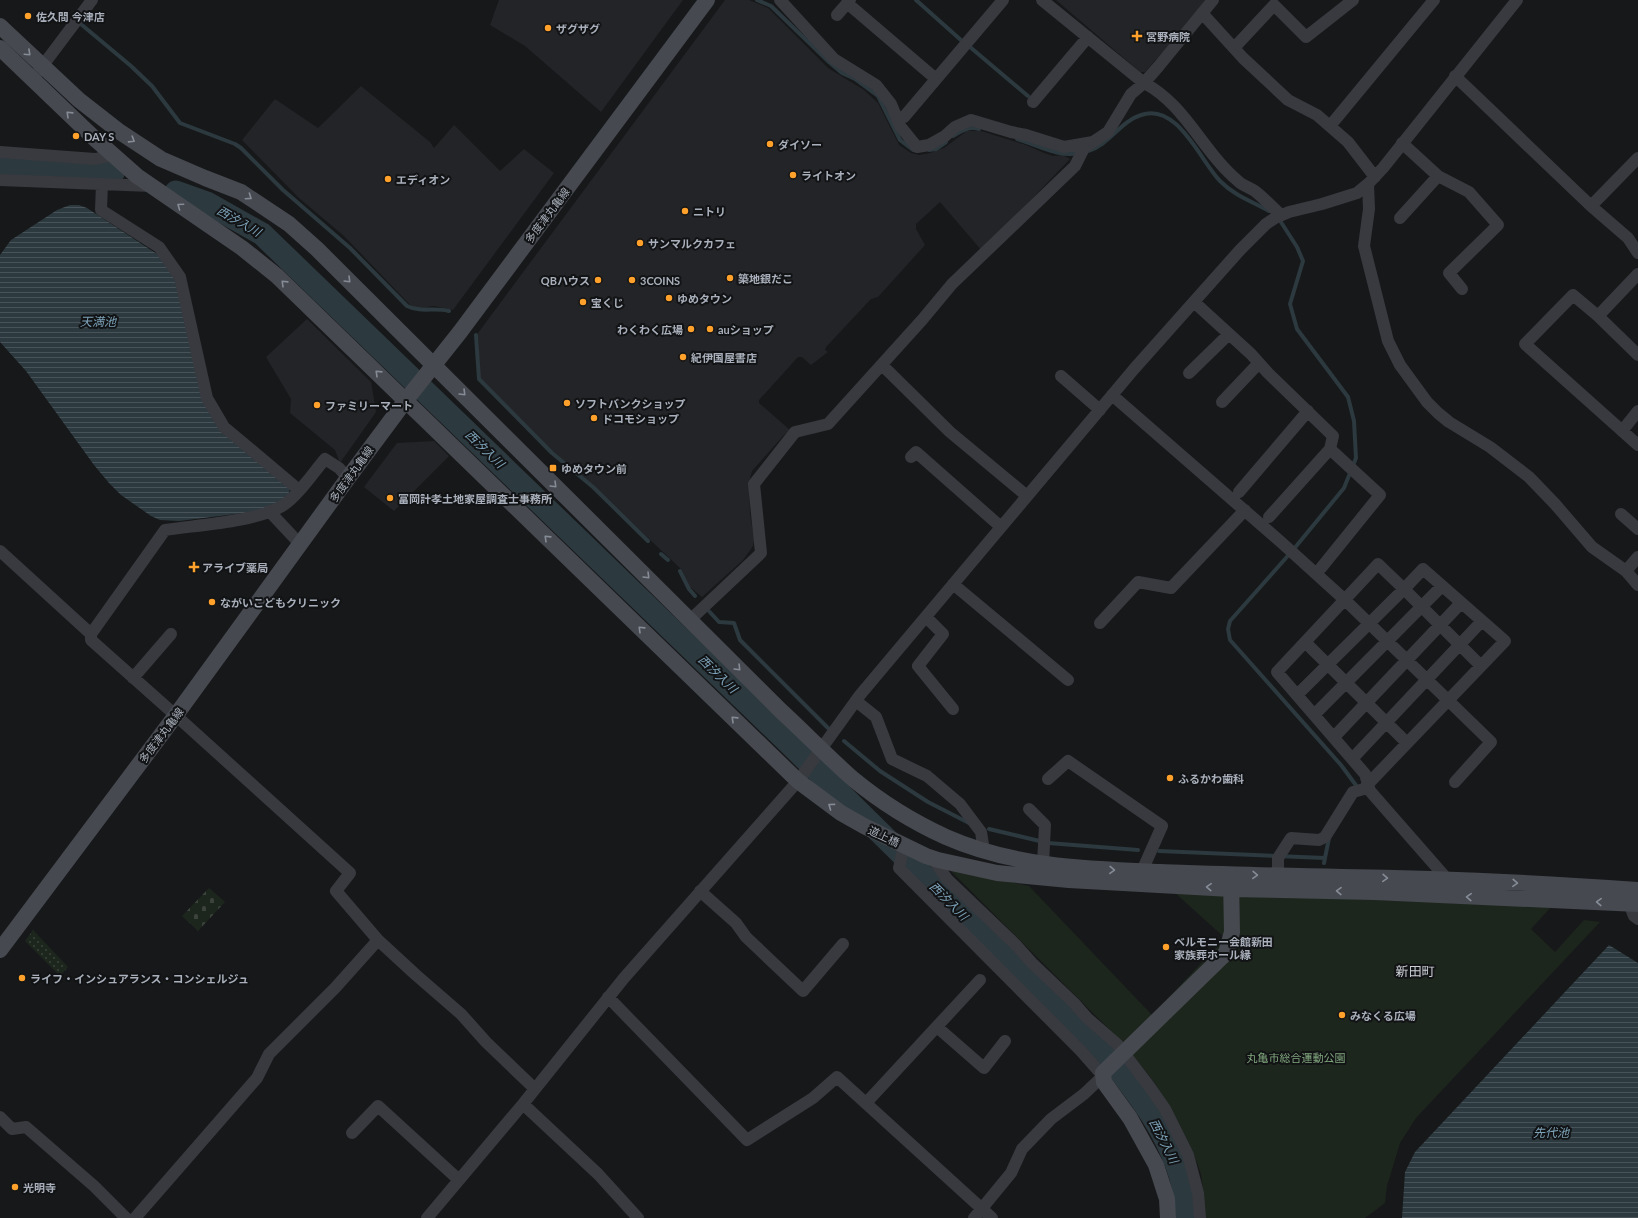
<svg xmlns="http://www.w3.org/2000/svg" width="1638" height="1218" font-family="Lato,'Noto Sans JP',sans-serif">
  <defs>
    <pattern id="grass-dots" width="8" height="8" patternUnits="userSpaceOnUse"><rect width="8" height="8" fill="#1d261d"/><path d="M2 2h.1M6 6h.1" fill="none" stroke="#3b433c" stroke-width="1.8" stroke-linecap="round"/></pattern>
    <pattern id="cemetery-stones" width="16" height="16" patternUnits="userSpaceOnUse"><rect width="16" height="16" fill="#1d261d"/><path d="M2 7V4a2 2 0 0 1 4 0v3zM10 15v-3a2 2 0 0 1 4 0v3z" fill="#3b433c"/></pattern>
    <pattern id="water-rules" width="6" height="5" patternUnits="userSpaceOnUse"><rect width="6" height="5" fill="#2c393f"/><path d="M0 2.5h6" fill="none" stroke="#485359"/></pattern>
  </defs>
  <rect width="100%" height="100%" fill="#17181a"/>
  <!-- built -->
  <path fill="#232427" d="M 499,0 L 683,0 L 601,112 L 525,46 L 490,25 Z
    M 725,0 L 749,0 L 768,8 L 828,68 L 864,90 L 878,103 L 899,145 L 911,153 L 919,155 L 930,153 L 944,148 L 967,131 L 981,131 L 1026,145 L 1044,153 L 1053,156 L 1063,155 L 1070,159 L 982,251 L 940,202 L 916,224 L 916,229 L 925,245 L 878,297 L 871,299 L 826,347 L 825,350 L 828,352 L 811,365 L 802,357 L 798,357 L 759,400 L 759,403 L 790,430 L 784,435 L 752,471 L 749,482 L 750,514 L 754,539 L 753,546 L 743,560 L 702,597 L 690,587 L 682,570 L 590,483 L 552,451 L 480,378 L 478,333 Z
    M 1056,0 L 1208,0 L 1145,72 L 1140,72 Z
    M 361,86 L 430,142 L 434,148 L 454,125 L 500,171 L 524,149 L 554,173 L 453,310 L 434,306 L 414,309 L 412,307 L 344,236 L 299,198 L 242,140 L 275,99 L 318,128 Z
    M 307,319 L 371,382 L 376,412 L 340,463 L 335,450 L 290,413 L 291,399 L 266,357 Z
    M 434,441 L 449,456 L 394,511 L 364,487 L 397,443 Z"/>
  <!-- grass -->
  <path fill="url(#grass-dots)" d="M 33,930 L 68,967 L 60,976 L 25,941 Z"/>
  <!-- cemetery -->
  <path fill="url(#cemetery-stones)" d="M 209,888 L 225,902 L 198,931 L 182,916 Z"/>
  <!-- park -->
  <path fill="#1d261d" d="M 949,869 L 1029,886 L 1152,1015 L 1225,938 L 1174,892 L 1551,907 L 1531,929 L 1555,952 L 1584,920 L 1600,922 L 1416,1118 L 1400,1143 L 1387,1186 L 1385,1203 L 1365,1218 L 1203,1218 L 1204,1196 L 1201,1174 L 1193,1152 L 1173,1113 L 1154,1082 L 1124,1044 Z"/>
  <!-- water -->
  <path fill="url(#water-rules)" d="M 70,205 L 79,205 L 87,208 L 157,254 L 176,276 L 204,402 C 209,413 214,422 222,432 L 290,489 L 287,498 L 260,511 L 179,521 L 160,520 L 151,516 L 121,495 L 109,483 L 94,465 L 26,371 L 0,342 L 0,255 L 11,240 L 57,210 Z
    M 1609,945 L 1638,963 L 1638,1218 L 1402,1218 L 1405,1172 L 1415,1152 Z"/>
  <g fill="none" stroke-linecap="round" stroke-linejoin="round">
    <!-- stream -->
    <path stroke="#2c393f" stroke-width="4" d="M 757,0 L 771,6 L 829,62 L 842,73 L 855,79 L 878,96 L 900,140 L 913,150
      M 916,0 L 962,41
      M 82,25 L 131,66 L 152,86 L 180,123 L 235,144 L 241,148 L 283,190 L 350,248 L 407,306 C 421,313 435,307 449,311
      M 970,47 L 1028,96
      M 953,136 C 961,131 969,126 979,129
      M 1017,139 C 1036,144 1059,158 1079,153
      M 929,150 L 936,149 L 946,142
      M 1088,151 C 1109,145 1121,121 1141,115 C 1177,102 1200,160 1220,181 C 1235,196 1251,201 1269,211
      M 1279,219 L 1297,247 L 1303,261 L 1290,304 L 1297,329 L 1348,397 L 1354,421 L 1356,458 L 1344,488 L 1293,550 L 1230,621 L 1228,629 L 1230,640 L 1341,765 L 1358,788 L 1358,789
      M 476,335 L 479,379 L 552,453 L 593,487 L 648,541
      M 661,554 L 668,560
      M 680,571 L 689,589 L 695,596
      M 707,609 L 719,622 L 734,623 L 740,640 L 828,728
      M 844,741 L 880,771 L 928,802 L 969,823
      M 989,829 L 1048,843 L 1138,850
      M 1159,851 L 1325,858
      M 1324,863 L 1329,838"/>
    <!-- river -->
    <path stroke="#2c393f" stroke-width="23" d="M 0,168 L 113,173
      M 176,192 L 207,203 L 262,234 L 794,748 L 1110,1059 C 1147,1104 1186,1157 1187,1218"/>
    <!-- street -->
    <path stroke="#383a3f" stroke-width="12" d="M 780,0 L 834,59 L 876,85 L 891,104 L 900,126 L 917,147 L 929,145 L 945,136 L 955,127 L 971,120 L 1011,132 L 1026,135 L 1064,147 L 1093,142 L 1108,132 L 1131,94 L 1144,83 L 1158,67 L 1213,0
      M 1042,0 L 1144,83 C 1185,104 1203,152 1238,181 C 1243,186 1251,188 1256,192 C 1265,199 1273,208 1281,215
      M 847,3 L 936,79
      M 1202,13 L 1243,58 L 1288,100 L 1317,115 L 1348,142 L 1375,177
      M 837,15 L 850,0
      M 1234,48 L 1274,5 L 1306,37 L 1353,0
      M 38,72 L 92,0
      M 1455,76 L 1591,206 L 1628,238 L 1638,253
      M 1033,102 L 1088,37
      M 904,117 L 1003,0
      M 1330,126 L 1434,0
      M 1402,143 L 1438,176 L 1469,192 L 1498,225 L 1449,273 L 1462,289
      M 0,152 L 95,159 L 114,155
      M 0,180 L 151,186
      M 102,184 L 101,210 L 159,247 L 180,277 L 207,398 L 224,427 L 299,490
      M 1368,184 L 1369,209 L 1364,246 L 1388,341 L 1400,365 L 1427,402 L 1438,413 L 1449,422 L 1490,447 L 1529,477 L 1555,504 L 1592,547 L 1626,571 L 1638,585
      M 1591,206 L 1638,158
      M 1400,218 L 1438,176
      M 1638,274 L 1598,316 L 1573,295 L 1525,344 L 1638,445
      M 1194,302 L 1251,354 L 1268,373 L 1333,436 L 1330,449 L 1269,517
      M 1598,316 L 1638,355
      M 882,365 L 950,432 L 1027,496
      M 1189,373 L 1229,334
      M 1061,376 L 1100,410
      M 1112,395 L 1282,543 L 1345,600 L 1491,742 L 1455,782
      M 1222,402 L 1259,363
      M 1622,431 L 1638,411
      M 911,457 L 916,452 L 1001,527
      M 1239,492 L 1308,411
      M 269,511 L 300,544
      M 1621,514 L 1638,529
      M 0,551 L 91,634 L 91,640 L 182,721 L 350,873 L 336,891 L 378,940 L 416,975 L 461,1014 L 486,1042 L 535,1089
      M 1321,568 L 1380,495 L 1330,449
      M 1626,571 L 1638,557
      M 953,584 L 1068,680
      M 926,617 L 943,634 L 918,666 L 953,709
      M 690,620 L 761,553 L 754,484 L 795,432 L 828,424 L 922,320 L 952,284 L 1075,166 L 1084,148 L 1093,142
      M 1100,623 L 1138,582 L 1171,588 L 1245,510
      M 91,634 L 165,530 C 197,525 255,522 282,506 C 297,497 313,473 325,459 L 339,468 L 348,478
      M 1306,643 L 1407,743
      M 133,678 L 171,634
      M 1297,695 L 1404,589 L 1481,666
      M 856,701 L 876,717 L 892,759 L 927,776 L 960,804 L 981,832 L 984,851
      M 1314,715 L 1442,586
      M 1334,737 L 1461,603
      M 1352,759 L 1482,621
      M 1048,779 L 1068,761 L 1162,826 L 1142,871 L 1143,878
      M 1029,809 L 1045,825 L 1043,864
      M 904,845 L 899,868 L 1081,1051 L 1103,1076 L 1084,1094 L 1051,1119 L 1022,1149 L 1011,1173 L 974,1218
      M 933,859 L 947,879 L 1015,944 L 1032,963 L 1074,1003 L 1087,1018 L 1117,1044 L 1149,1086 L 1165,1109 L 1188,1155 L 1198,1193 L 1200,1218
      M 1278,883 L 1278,858 L 1291,838 L 1319,840 L 1325,837 L 1353,792 L 1364,789 L 1368,784 L 1505,641 L 1423,569 L 1404,589 L 1378,564 L 1277,672 L 1365,774 L 1370,791 L 1447,879 L 1447,885
      M 700,891 L 736,923 L 746,937 L 803,991 L 843,944
      M 1627,898 L 1634,916 L 1638,919
      M 608,997 L 747,1140 L 813,1098 L 837,1077 L 992,1218
      M 937,1027 L 984,1068 L 1005,1041
      M 866,1103 L 980,980
      M 523,1104 L 598,1174 L 638,1218
      M 0,1117 L 12,1129 L 26,1127 L 94,1186 L 126,1218
      M 352,1133 L 378,1106 L 459,1180
      M 135,1218 L 257,1078 L 269,1054 L 335,988 L 378,940
      M 427,1218 L 523,1104 L 624,978 L 798,781 L 860,695 L 1134,369 L 1240,250 L 1266,224 L 1275,218 L 1289,212 L 1322,204 L 1357,193 L 1368,184 L 1383,168 L 1517,0"/>
    <!-- secondary -->
    <path stroke="#464950" stroke-width="16" d="M 0,26 L 79,100 L 120,132 L 161,159 L 205,178 L 241,192 L 289,224 L 317,249 L 780,710 C 805,733 828,757 853,779 C 881,802 913,822 946,837 C 1014,867 1087,869 1160,872 C 1221,874 1281,876 1342,877 C 1441,878 1540,883 1638,890
      M 0,48 L 94,138 L 137,176 L 242,248 L 277,276 L 798,781 L 841,813 L 864,826 L 926,856 L 938,860 L 997,873 L 1069,880 L 1231,889 L 1374,892 L 1638,904
      M 0,950 L 176,715 L 348,478 L 406,400 L 460,332 L 707,0
      M 1168,1218 L 1167,1199 L 1156,1165 L 1130,1118 L 1104,1082 L 1103,1073 L 1226,953 L 1232,932 L 1231,878"/>
  </g>
  <!-- one-way arrows -->
  <defs><path id="oneway-chevron" d="M-2-3.5L2.5 0L-2 3.5" fill="none" stroke-width="1.6" stroke-linecap="round" stroke-linejoin="round"/></defs>
  <g stroke="#868c96">
    <use href="#oneway-chevron" transform="translate(28 53) rotate(43)"/>
    <use href="#oneway-chevron" transform="translate(69 114) rotate(-136)"/>
    <use href="#oneway-chevron" transform="translate(132 140) rotate(32)"/>
    <use href="#oneway-chevron" transform="translate(249 197) rotate(34)"/>
    <use href="#oneway-chevron" transform="translate(180 206) rotate(-145)"/>
    <use href="#oneway-chevron" transform="translate(348 280) rotate(45)"/>
    <use href="#oneway-chevron" transform="translate(284 283) rotate(-136)"/>
    <use href="#oneway-chevron" transform="translate(378 373) rotate(-136)"/>
    <use href="#oneway-chevron" transform="translate(463 393) rotate(45)"/>
    <use href="#oneway-chevron" transform="translate(554 485) rotate(45)"/>
    <use href="#oneway-chevron" transform="translate(547 538) rotate(-136)"/>
    <use href="#oneway-chevron" transform="translate(647 576) rotate(45)"/>
    <use href="#oneway-chevron" transform="translate(641 629) rotate(-136)"/>
    <use href="#oneway-chevron" transform="translate(738 668) rotate(45)"/>
    <use href="#oneway-chevron" transform="translate(734 719) rotate(-136)"/>
    <use href="#oneway-chevron" transform="translate(831 806) rotate(-144)"/>
    <use href="#oneway-chevron" transform="translate(1112 870) rotate(2)"/>
    <use href="#oneway-chevron" transform="translate(1255 875) rotate(2)"/>
    <use href="#oneway-chevron" transform="translate(1385 878) rotate(2)"/>
    <use href="#oneway-chevron" transform="translate(1515 883) rotate(3)"/>
    <use href="#oneway-chevron" transform="translate(1209 887) rotate(-177)"/>
    <use href="#oneway-chevron" transform="translate(1339 891) rotate(-179)"/>
    <use href="#oneway-chevron" transform="translate(1469 897) rotate(-177)"/>
    <use href="#oneway-chevron" transform="translate(1599 902) rotate(-178)"/>
  </g>
  <!-- markers -->
  <g fill="#ffa12a" stroke="#121315" stroke-width="1.5">
    <circle cx="28" cy="16" r="4"/>
    <circle cx="548" cy="28" r="4"/>
    <path d="M1135 30h4v4h4v4h-4v4h-4v-4h-4v-4h4z"/>
    <circle cx="76" cy="136" r="4"/>
    <circle cx="770" cy="144" r="4"/>
    <circle cx="793" cy="175" r="4"/>
    <circle cx="388" cy="179" r="4"/>
    <circle cx="685" cy="211" r="4"/>
    <circle cx="640" cy="243" r="4"/>
    <circle cx="730" cy="278" r="4"/>
    <circle cx="598" cy="280" r="4"/>
    <circle cx="632" cy="280" r="4"/>
    <circle cx="669" cy="298" r="4"/>
    <circle cx="583" cy="302" r="4"/>
    <circle cx="691" cy="329" r="4"/>
    <circle cx="710" cy="329" r="4"/>
    <circle cx="683" cy="357" r="4"/>
    <circle cx="567" cy="403" r="4"/>
    <circle cx="317" cy="405" r="4"/>
    <circle cx="594" cy="418" r="4"/>
    <rect x="549" y="464" width="8" height="8" rx="2"/>
    <circle cx="390" cy="498" r="4"/>
    <path d="M192 561h4v4h4v4h-4v4h-4v-4h-4v-4h4z"/>
    <circle cx="212" cy="602" r="4"/>
    <circle cx="1170" cy="778" r="4"/>
    <circle cx="1166" cy="947" r="4"/>
    <circle cx="22" cy="978" r="4"/>
    <circle cx="1342" cy="1015" r="4"/>
    <circle cx="15" cy="1187" r="4"/>
  </g>
  <g text-anchor="middle" dominant-baseline="central" stroke-width="4" stroke-linejoin="round" paint-order="stroke">
    <!-- poi labels -->
    <g font-size="11" font-weight="bold" fill="#a9b0bb" stroke="#121315" text-anchor="start">
      <text x="36" y="16">佐久間 今津店</text>
      <text x="556" y="28">ザグザグ</text>
      <text x="1146" y="36">宮野病院</text>
      <text x="84" y="136">DAY S</text>
      <text x="778" y="144">ダイソー</text>
      <text x="801" y="175">ライトオン</text>
      <text x="396" y="179">エディオン</text>
      <text x="693" y="211">ニトリ</text>
      <text x="648" y="243">サンマルクカフェ</text>
      <text x="738" y="278">築地銀だこ</text>
      <text x="590" y="280" text-anchor="end">QBハウス</text>
      <text x="640" y="280">3COINS</text>
      <text x="677" y="298">ゆめタウン</text>
      <text x="591" y="302">宝くじ</text>
      <text x="683" y="329" text-anchor="end">わくわく広場</text>
      <text x="718" y="329">auショップ</text>
      <text x="691" y="357">紀伊国屋書店</text>
      <text x="575" y="403">ソフトバンクショップ</text>
      <text x="325" y="405">ファミリーマート</text>
      <text x="602" y="418">ドコモショップ</text>
      <text x="561" y="468">ゆめタウン前</text>
      <text x="398" y="498">冨岡計孝土地家屋調査士事務所</text>
      <text x="202" y="567">アライブ薬局</text>
      <text x="220" y="602">ながいこどもクリニック</text>
      <text x="1178" y="778">ふるかわ歯科</text>
      <text x="1174" y="941">ベルモニー会館新田<tspan x="1174" dy="13">家族葬ホール縁</tspan></text>
      <text x="30" y="978">ライフ・インシュアランス・コンシェルジュ</text>
      <text x="1350" y="1015">みなくる広場</text>
      <text x="23" y="1187">光明寺</text>
    </g>
    <!-- street labels -->
    <g font-size="11" fill="#a9b0bb" stroke="#121315">
      <text transform="translate(547 215) rotate(-53)">多度津丸亀線</text>
      <text transform="translate(351 474) rotate(-54)">多度津丸亀線</text>
      <text transform="translate(161 735) rotate(-53)">多度津丸亀線</text>
      <text transform="translate(884 836) rotate(25)">道上橋</text>
    </g>
    <!-- park labels -->
    <g font-size="11" fill="#80a77e" stroke="#121315">
      <text x="1296" y="1057">丸亀市総合運動公園</text>
    </g>
    <!-- water labels -->
    <g font-size="12" font-style="italic" fill="#7da3b9" stroke="#121315">
      <text transform="translate(239 221) rotate(30)">西汐入川</text>
      <text x="98" y="321">天満池</text>
      <text transform="translate(485 449) rotate(44)">西汐入川</text>
      <text transform="translate(718 674) rotate(44)">西汐入川</text>
      <text transform="translate(949 901) rotate(45)">西汐入川</text>
      <text x="1551" y="1132">先代池</text>
      <text transform="translate(1164 1141) rotate(63)">西汐入川</text>
    </g>
    <!-- quarter labels -->
    <g font-size="13" fill="#cacfd6" stroke="#121315">
      <text x="1415" y="971">新田町</text>
    </g>
  </g>
</svg>
